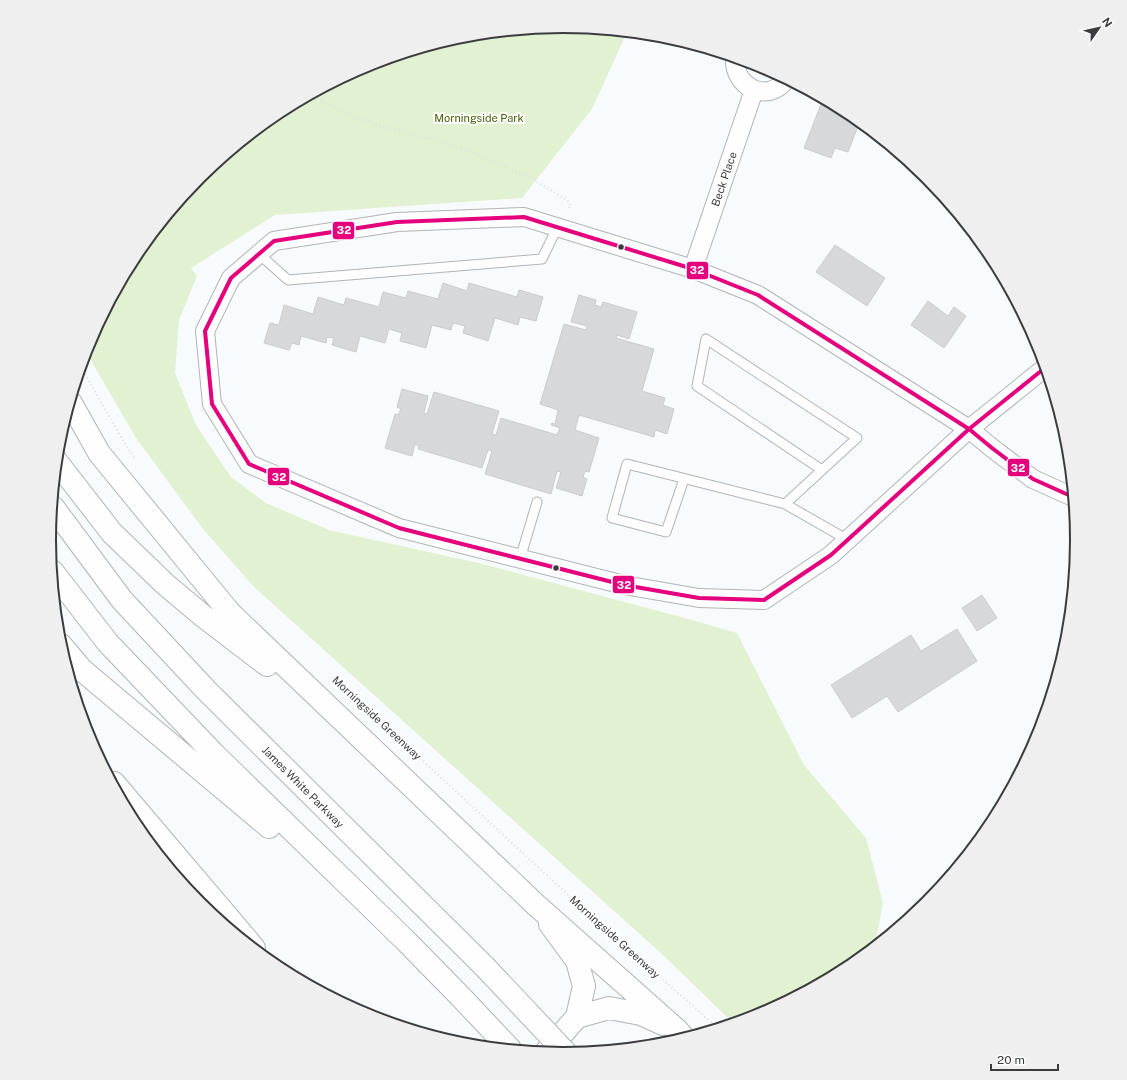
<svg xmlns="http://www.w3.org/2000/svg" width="1127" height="1080" font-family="'Public Sans',sans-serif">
  <rect width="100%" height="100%" fill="#f8fbfd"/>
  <!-- green -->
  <path fill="#e2f1d2" d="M 564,26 L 627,32 L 592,109 L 522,198 L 275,215 L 191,268 L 197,276 L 179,320 L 175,373 L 196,425 L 231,477 L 266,503 L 329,530 L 483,564 L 692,620 L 737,633 L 804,765 L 866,838 L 883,903 L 875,946 L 849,967 L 760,1015 L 733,1023 L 664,956 L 254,587 L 203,529 L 136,438 L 86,352 L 89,343 L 136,254 L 200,176 L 278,113 L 367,65 L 463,36 Z"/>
  <!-- building -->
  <path fill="#d6d8da" stroke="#caccce" d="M 823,99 L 848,112 L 847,115 L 860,121 L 848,152 L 835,148 L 831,158 L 804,148 Z
    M 835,245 L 885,278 L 867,306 L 816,272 Z
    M 443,283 L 467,291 L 469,283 L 517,297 L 519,290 L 543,297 L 536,321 L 520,317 L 518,325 L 495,318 L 488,341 L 463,333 L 465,326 L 453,323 L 451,330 L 432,325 L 426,348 L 400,341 L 402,333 L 389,329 L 385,343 L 360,336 L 356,352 L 332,345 L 334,338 L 327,337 L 326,343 L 301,336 L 299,345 L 292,343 L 289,350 L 264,343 L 270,323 L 279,325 L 284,305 L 313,314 L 318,297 L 344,305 L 346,298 L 379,307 L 383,292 L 406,298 L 408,291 L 438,299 Z
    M 579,295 L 596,300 L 595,305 L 601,307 L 603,302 L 637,312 L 629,339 L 617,335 L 616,338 L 654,349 L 642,391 L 665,398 L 663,405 L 674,409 L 667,434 L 655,430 L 654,437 L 579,415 L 575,430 L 599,438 L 589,472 L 585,471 L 583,477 L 587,479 L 582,496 L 556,488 L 561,472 L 557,471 L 551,494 L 485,474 L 492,451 L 488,450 L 482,468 L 418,449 L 419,446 L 415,444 L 412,456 L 385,448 L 395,414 L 398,415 L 401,409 L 397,407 L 402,389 L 428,396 L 424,413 L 427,414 L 434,392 L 499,411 L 492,434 L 496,435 L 501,418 L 557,435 L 560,428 L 551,425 L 552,423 L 555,424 L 558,410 L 540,404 L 564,324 L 586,330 L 587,326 L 571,322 Z
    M 928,301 L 948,316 L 954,307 L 966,316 L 944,348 L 911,325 Z
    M 982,595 L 997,618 L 977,631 L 962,608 Z
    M 957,629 L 977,661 L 898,712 L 887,696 L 852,718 L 831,685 L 911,635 L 921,651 Z"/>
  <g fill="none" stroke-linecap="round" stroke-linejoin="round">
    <defs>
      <path id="service" d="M 259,254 L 288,280 L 542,259 L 557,228
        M 684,479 L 666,532 L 612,518 L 627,464 L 785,504 L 848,540
        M 785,504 L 857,438 L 706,339 L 697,386 L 822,470
        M 520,559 L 537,502"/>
      <path id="minor" d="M 735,57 C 732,87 769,105 786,79
        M 693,269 L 754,90
        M 1046,367 L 969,429 L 831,555 L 764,600 L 699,598 L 624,585 L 399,528 L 249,464 L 212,404 L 205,331 L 231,278 L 274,241 L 397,222 L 524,217 L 693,269 L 758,295 L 969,429 L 992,448 L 1033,479 L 1073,497"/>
      <path id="tertiary" d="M 546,1052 L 577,1017 L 584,986 L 577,961 L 550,924"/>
      <path id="secondary" d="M 114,783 L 254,948"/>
      <path id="motorway" d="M 71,403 L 99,453 L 230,613 L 536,905 L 677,1030 L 684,1038
        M 57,462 L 112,533 L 165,584 L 203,616 L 267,665
        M 53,507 L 122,600 L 206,690 L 485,967
        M 53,572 L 108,643 L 215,755 L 407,942 L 459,995 L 510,1049
        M 61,645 L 82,670 L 269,827
        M 577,1017 L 609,1008 L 641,1014 L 663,1024"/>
    </defs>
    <!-- service casing -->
    <use href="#service" stroke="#b1b4b5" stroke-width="11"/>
    <!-- minor casing -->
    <use href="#minor" stroke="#b1b4b5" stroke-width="20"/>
    <!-- tertiary casing -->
    <use href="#tertiary" stroke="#b1b4b5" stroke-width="24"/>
    <!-- secondary casing -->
    <use href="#secondary" stroke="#b1b4b5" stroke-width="24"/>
    <!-- motorway casing -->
    <use href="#motorway" stroke="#b1b4b5" stroke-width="24"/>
    <!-- path -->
    <path stroke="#e0e1e1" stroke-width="2.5" stroke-dasharray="1 3" stroke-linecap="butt" d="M 310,95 L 352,117 L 464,149 L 529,177 L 567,200 L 571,206 L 568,209
      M 81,367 L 124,442 L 135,459
      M 332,677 L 605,929 L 718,1028"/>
    <!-- service -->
    <use href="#service" stroke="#fefeff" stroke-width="9"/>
    <!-- minor -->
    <use href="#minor" stroke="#fefeff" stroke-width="18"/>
    <!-- tertiary -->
    <use href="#tertiary" stroke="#fefeff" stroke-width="22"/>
    <!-- secondary -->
    <use href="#secondary" stroke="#fefeff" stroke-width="22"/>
    <!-- motorway -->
    <use href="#motorway" stroke="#fefeff" stroke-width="22"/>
    <defs>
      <path id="motorway-bridge" d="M 485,967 L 567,1054"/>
    </defs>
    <!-- motorway-bridge casing -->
    <use href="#motorway-bridge" stroke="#b1b4b5" stroke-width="24" stroke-linecap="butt"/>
    <!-- motorway-bridge -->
    <use href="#motorway-bridge" stroke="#fefeff" stroke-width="22"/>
    <defs>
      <path id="bus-1" d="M 524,217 L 693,269 L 758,295 L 969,429 L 831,555 L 764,600 L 699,598 L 624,585 L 399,528 L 249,464 L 212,404 L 205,331 L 231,278 L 274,241 L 397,222 Z
        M 969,429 L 992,448 L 1033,479 L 1073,497
        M 969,429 L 1046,367"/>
    </defs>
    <!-- bus-1 casing -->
    <use href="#bus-1" stroke="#fff" stroke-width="7"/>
    <!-- bus-1 -->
    <use href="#bus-1" stroke="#e5007d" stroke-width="4"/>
  </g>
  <!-- markers -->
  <g fill="#3a3c3e" stroke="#fff" stroke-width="1.5">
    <circle cx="621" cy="247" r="3.5"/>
    <circle cx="556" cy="568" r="3.5"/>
  </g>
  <g text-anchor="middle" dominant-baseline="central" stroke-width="4" stroke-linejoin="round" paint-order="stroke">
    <!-- park labels -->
    <g font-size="11" fill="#466107" stroke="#fff">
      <text x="479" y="118">Morningside Park</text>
    </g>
    <!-- street labels -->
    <g font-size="11" fill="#3a3c3e" stroke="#fff">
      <text transform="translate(724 179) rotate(-71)">Beck Place</text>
      <text transform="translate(377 718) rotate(43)">Morningside Greenway</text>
      <text transform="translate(303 787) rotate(45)">James White Parkway</text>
      <text transform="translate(615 937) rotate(42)">Morningside Greenway</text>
    </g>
  </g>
  <!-- crop -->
  <path d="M0 0H1127V1080H0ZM56 540a507 507 0 1 1 1014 0a507 507 0 1 1-1014 0Z" fill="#efeff0" fill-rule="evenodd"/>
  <path fill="none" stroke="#3a3c3e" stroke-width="2" d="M56 540a507 507 0 1 1 1014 0a507 507 0 1 1-1014 0Z"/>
  <g stroke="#fff" stroke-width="1.5">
    <rect x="332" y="221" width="23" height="19" rx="4" fill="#e5007d"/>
    <rect x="686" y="261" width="23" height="19" rx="4" fill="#e5007d"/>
    <rect x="1007" y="458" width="23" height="19" rx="4" fill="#e5007d"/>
    <rect x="267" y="467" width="23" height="19" rx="4" fill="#e5007d"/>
    <rect x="612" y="575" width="23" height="19" rx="4" fill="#e5007d"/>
  </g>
  <g font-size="11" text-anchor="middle" font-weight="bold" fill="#fff">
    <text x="344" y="234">32</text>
    <text x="697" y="274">32</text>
    <text x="1018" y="472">32</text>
    <text x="279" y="481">32</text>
    <text x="624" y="589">32</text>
  </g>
  <!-- north arrow -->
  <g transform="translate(1099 28) rotate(56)" stroke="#ffffff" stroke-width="3" paint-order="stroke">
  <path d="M0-3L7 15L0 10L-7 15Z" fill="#3a3c3e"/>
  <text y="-6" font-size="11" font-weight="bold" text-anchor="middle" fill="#3a3c3e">N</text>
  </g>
  <!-- scale -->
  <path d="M991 1064v6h67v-6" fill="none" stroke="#3a3c3e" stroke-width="2"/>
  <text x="997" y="1064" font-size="12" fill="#3a3c3e" stroke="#ffffff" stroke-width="3" paint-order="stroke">20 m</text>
</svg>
